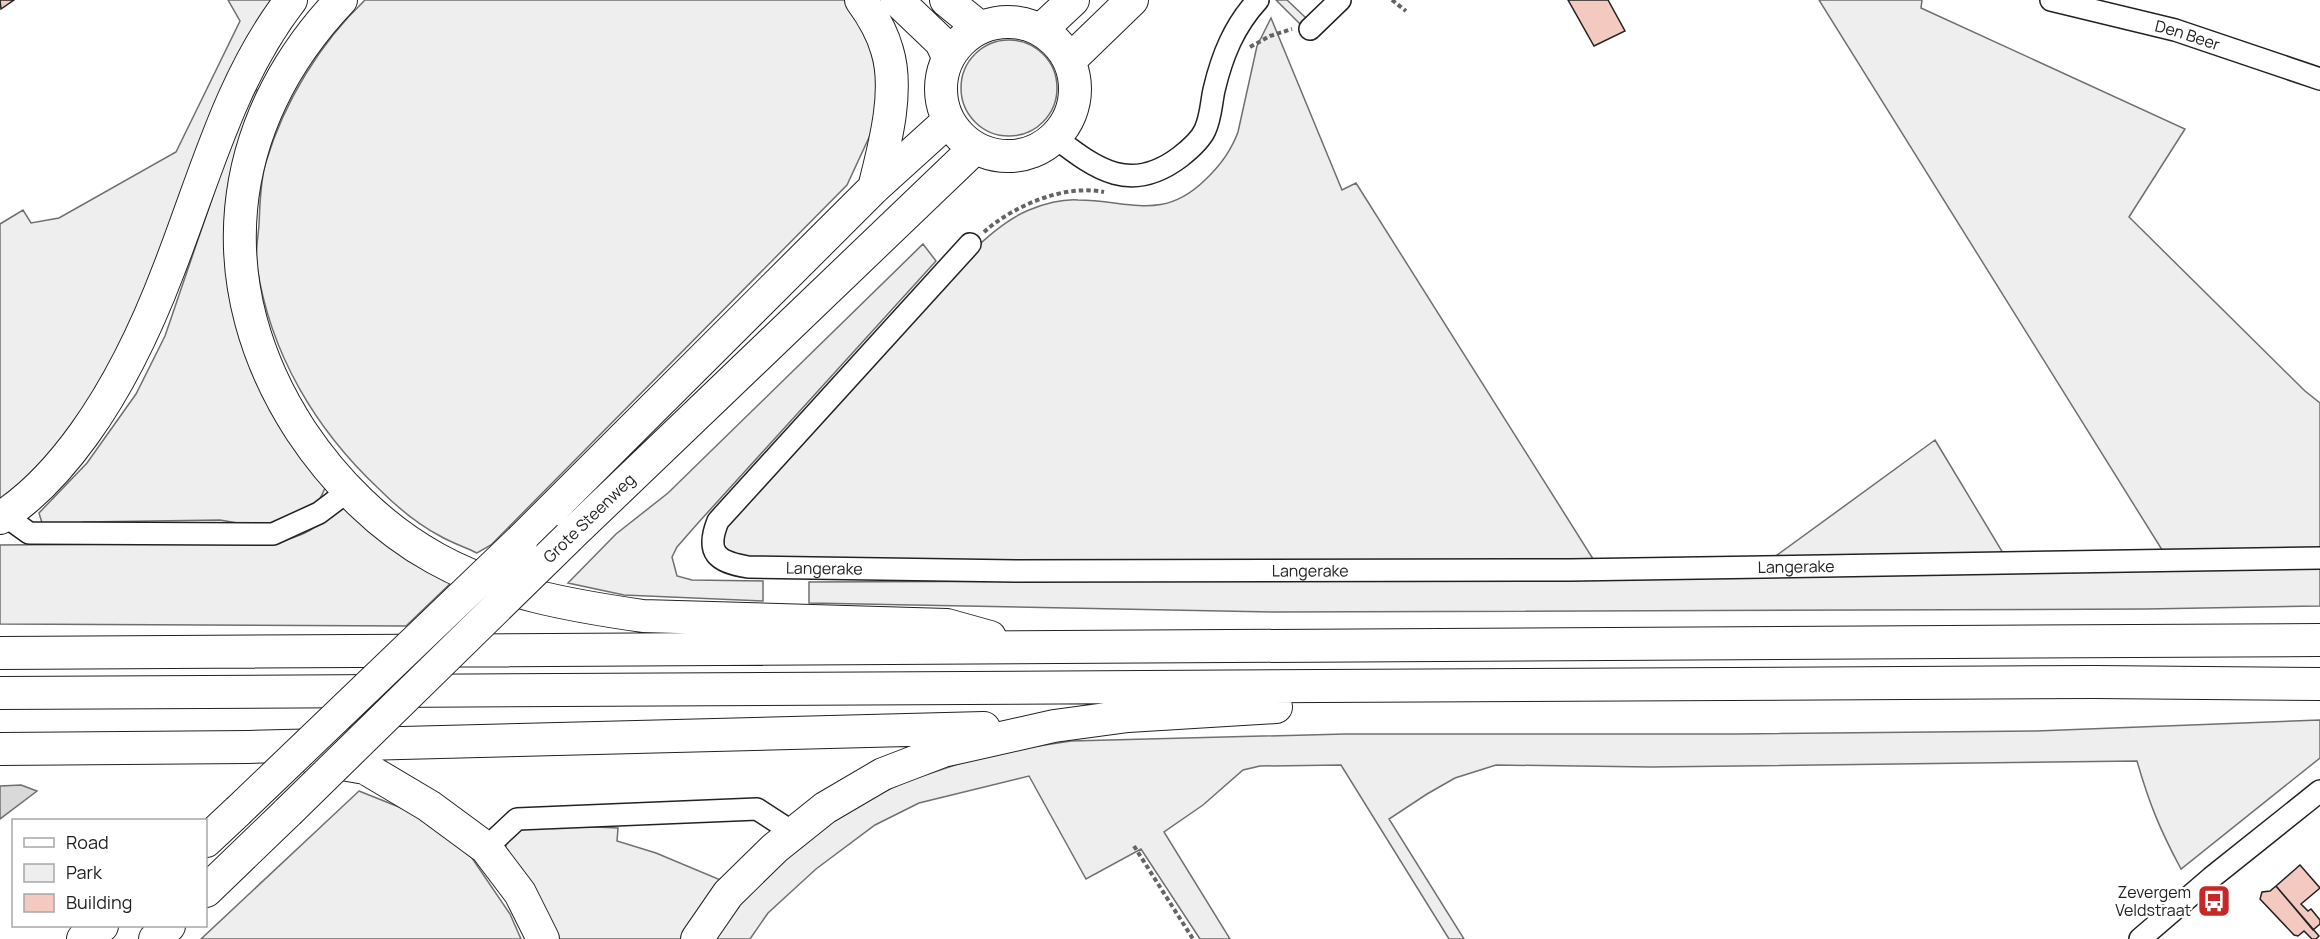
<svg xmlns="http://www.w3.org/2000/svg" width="2320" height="939" font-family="Manrope,sans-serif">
  <rect width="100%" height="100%" fill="#fff"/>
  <!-- green -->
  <path fill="#eee" stroke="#6f6f6f" stroke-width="1.5" d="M 228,0 L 276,0 L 221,92 L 180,193 L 143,298 L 105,380 L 54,449 L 14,490 L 0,500 L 0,224 L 23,210 L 31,223 L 59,218 L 176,152 L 240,21 Z
    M 365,0 L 851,0 L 881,76 L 878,118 L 847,185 L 491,545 L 477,553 C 465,547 452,543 440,536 C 417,524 397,507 379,489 C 315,429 270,353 257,266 C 255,253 258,238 259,225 C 260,205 260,181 266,162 C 284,102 320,43 365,0 Z
    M 1276,0 L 1287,0 L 1306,18 L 1300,24 Z
    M 1819,0 L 1922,0 L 1921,8 L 2185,129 L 2129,217 L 2305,391 L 2320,403 L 2320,552 L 2164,553 Z
    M 1271,18 L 1342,190 L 1356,183 L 1595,562 L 1166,565 L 753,560 L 732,555 L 724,546 L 724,534 L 727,527 C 783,464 839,400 895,337 C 929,299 982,229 1029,210 C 1044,204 1062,199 1078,200 C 1129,200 1162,222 1205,180 C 1220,166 1231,151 1238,132 L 1257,46 Z
    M961 88a48 48 0 1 1 96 0a48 48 0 1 1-96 0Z
    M 254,89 L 263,93 L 228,222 L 326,486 L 318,503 L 298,521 L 255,526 L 220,520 L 84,522 L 65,526 L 42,523 L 39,513 L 87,463 L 136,394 L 165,336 L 231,143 Z
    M 923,244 L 936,261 L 698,523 L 677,547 L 672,557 L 677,576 L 692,580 L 763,581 L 763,601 L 624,595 L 568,583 L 616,534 L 668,493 Z
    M 1935,440 L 2003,553 L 1769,561 Z
    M 342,508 L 348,509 L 455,579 L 406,626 L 0,624 L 0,545 L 265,543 C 283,540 300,538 315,527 C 324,520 331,513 342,508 Z
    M 2320,566 L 2320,606 L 2146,609 L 1272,612 L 809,603 L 809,582 L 1084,581 Z
    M 2320,720 L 2320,758 L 2181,869 C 2160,830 2149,803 2137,761 L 1651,767 L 1496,765 L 1455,778 L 1427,794 L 1389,819 L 1464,939 L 1449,939 L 1341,765 L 1260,766 L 1243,770 L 1203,805 L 1164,832 L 1230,939 L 1200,939 L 1141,849 L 1086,879 L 1029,776 L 919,803 L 875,825 L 816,869 L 768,913 L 750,939 L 707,939 L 764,872 L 853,806 L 907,781 L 961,763 L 1018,749 L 1071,741 L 1345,734 L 1737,734 L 2036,731 Z
    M 359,791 L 424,817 L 472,858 L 510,914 L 521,939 L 201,939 Z
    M 552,825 L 618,828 L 617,841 L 656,853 L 723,881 L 682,939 L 555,939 L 505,853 C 505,827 532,828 552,825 Z"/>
  <!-- water -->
  <path fill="#d9d9d9" stroke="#6f6f6f" stroke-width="1.5" d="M 21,785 L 37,791 L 0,819 L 0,786 Z"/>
  <!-- building -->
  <path fill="#f3c9c0" stroke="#222" stroke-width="1.5" d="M 0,0 L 14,0 L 1,9 Z
    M 1568,0 L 1608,0 L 1625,31 L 1594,46 Z
    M 2300,865 L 2320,888 L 2301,904 L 2308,911 L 2311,909 L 2320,920 L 2320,924 L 2313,930 L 2276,886 Z
    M 2276,886 L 2319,936 L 2316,939 L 2312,939 L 2304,931 L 2298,936 L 2294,935 L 2260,899 L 2262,892 L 2270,891 Z"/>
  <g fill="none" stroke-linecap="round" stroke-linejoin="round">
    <defs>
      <g id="minor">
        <path id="s1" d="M 2051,0 L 2175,30 L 2320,79"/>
        <path d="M 1310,29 L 1340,0"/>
        <path d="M 1056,138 C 1097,170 1131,194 1180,157 C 1189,150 1200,141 1205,130 C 1211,117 1211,104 1214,90 C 1222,56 1234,26 1258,0"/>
        <path id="s2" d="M 970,244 L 718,521 C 705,553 717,562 748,567 L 1016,571 L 1570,570 L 2320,558"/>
        <path d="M 4,515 L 29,533 L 273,534 L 319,513 L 348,491"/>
        <path d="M 486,848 L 517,819 L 757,809 L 794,833"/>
        <path d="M 2140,939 L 2211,878 L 2320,791"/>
      </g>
      <path id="highway" d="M 341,0 C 222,125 207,287 301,431 C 335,482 381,528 435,558 C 497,593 573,606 643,616 L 947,625 L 990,637
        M 861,0 C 872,15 882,32 887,50 C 900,91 884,148 874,188
        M 897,0 L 941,42 L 948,57
        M 946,0 L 979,27
        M941 89a67 67 0 1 1 134 0a67 67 0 1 1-134 0Z
        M 1042,29 L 1073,0
        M 1070,60 L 1132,0
        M 0,518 C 33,497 61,466 84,434 C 120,384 147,327 169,269 C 205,177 230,79 291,0
        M 569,537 L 975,148
        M 522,539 L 874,188 L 948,121
        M 0,653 L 2320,640
        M 0,693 L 2094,682 L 2320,684
        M 0,749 L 248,747 L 984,728
        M 314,759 L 365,768 L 429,806 L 486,848 L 520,893 L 543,939
        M 206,841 L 238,811
        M 206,891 L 288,812
        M 83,939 L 102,926
        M 155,939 L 169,926
        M 697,939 L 728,894 L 775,848 L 825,808 L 883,774 L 943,751 L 1054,726 L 1128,716 L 1276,707"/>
    </defs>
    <!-- minor casing -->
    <use href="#minor" stroke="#222" stroke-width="24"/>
    <!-- highway casing -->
    <use href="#highway" stroke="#222" stroke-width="34"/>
    <!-- path -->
    <path stroke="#646464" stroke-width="4" stroke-dasharray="4.5 3" stroke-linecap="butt" d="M 1392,0 L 1406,11
      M 1250,47 L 1270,36 L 1292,29
      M 984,232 C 1013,206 1064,184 1104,192
      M 1134,846 L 1193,939"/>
    <!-- minor -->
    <use href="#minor" stroke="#fff" stroke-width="21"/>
    <!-- highway -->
    <use href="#highway" stroke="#fff" stroke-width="32"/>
    <defs>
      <path id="highway-bridge" d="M 238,811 L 522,539
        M 288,812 L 569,537"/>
    </defs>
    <!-- highway-bridge casing -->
    <use href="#highway-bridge" stroke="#222" stroke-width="34" stroke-linecap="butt"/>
    <!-- highway-bridge -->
    <use href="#highway-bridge" stroke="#fff" stroke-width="32"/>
  </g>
  <!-- icons -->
  <defs>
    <symbol id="bus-square" viewBox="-11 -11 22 22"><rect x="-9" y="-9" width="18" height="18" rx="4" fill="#c62828" stroke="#fff"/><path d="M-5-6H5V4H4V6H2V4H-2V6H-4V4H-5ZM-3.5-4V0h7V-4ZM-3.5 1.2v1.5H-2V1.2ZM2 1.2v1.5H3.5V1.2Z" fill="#fff"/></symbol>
  </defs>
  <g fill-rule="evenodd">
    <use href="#bus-square" x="2195" y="882" width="38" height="38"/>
  </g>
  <g text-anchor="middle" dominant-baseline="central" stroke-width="4.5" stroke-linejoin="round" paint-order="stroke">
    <!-- street labels -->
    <g font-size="16" fill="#222" stroke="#fff">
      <text stroke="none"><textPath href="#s1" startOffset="141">Den Beer</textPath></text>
      <text transform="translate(589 518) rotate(-44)">Grote Steenweg</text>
      <text stroke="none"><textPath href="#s2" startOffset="1492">Langerake</textPath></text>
      <text stroke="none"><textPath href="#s2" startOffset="520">Langerake</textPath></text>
      <text stroke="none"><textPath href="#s2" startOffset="1006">Langerake</textPath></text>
    </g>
    <!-- poi labels -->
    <g font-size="16" fill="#222" stroke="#fff" text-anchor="end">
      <text x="2191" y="892">Zevergem<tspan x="2191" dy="18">Veldstraat</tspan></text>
    </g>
  </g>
  <!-- legend -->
  <rect x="12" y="819" width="195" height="108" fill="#ffffff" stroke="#a7a7a7" stroke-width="1.5"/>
  <rect x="24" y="838" width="30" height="9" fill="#ffffff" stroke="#a7a7a7" stroke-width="1.5"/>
  <text x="66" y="849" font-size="18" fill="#222222">Road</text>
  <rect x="24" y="864" width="30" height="18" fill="#eeeeee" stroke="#a7a7a7" stroke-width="1.5"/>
  <text x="66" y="879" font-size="18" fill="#222222">Park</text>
  <rect x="24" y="894" width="30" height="18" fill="#f3c9c0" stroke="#a7a7a7" stroke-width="1.5"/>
  <text x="66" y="909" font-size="18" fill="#222222">Building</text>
</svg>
